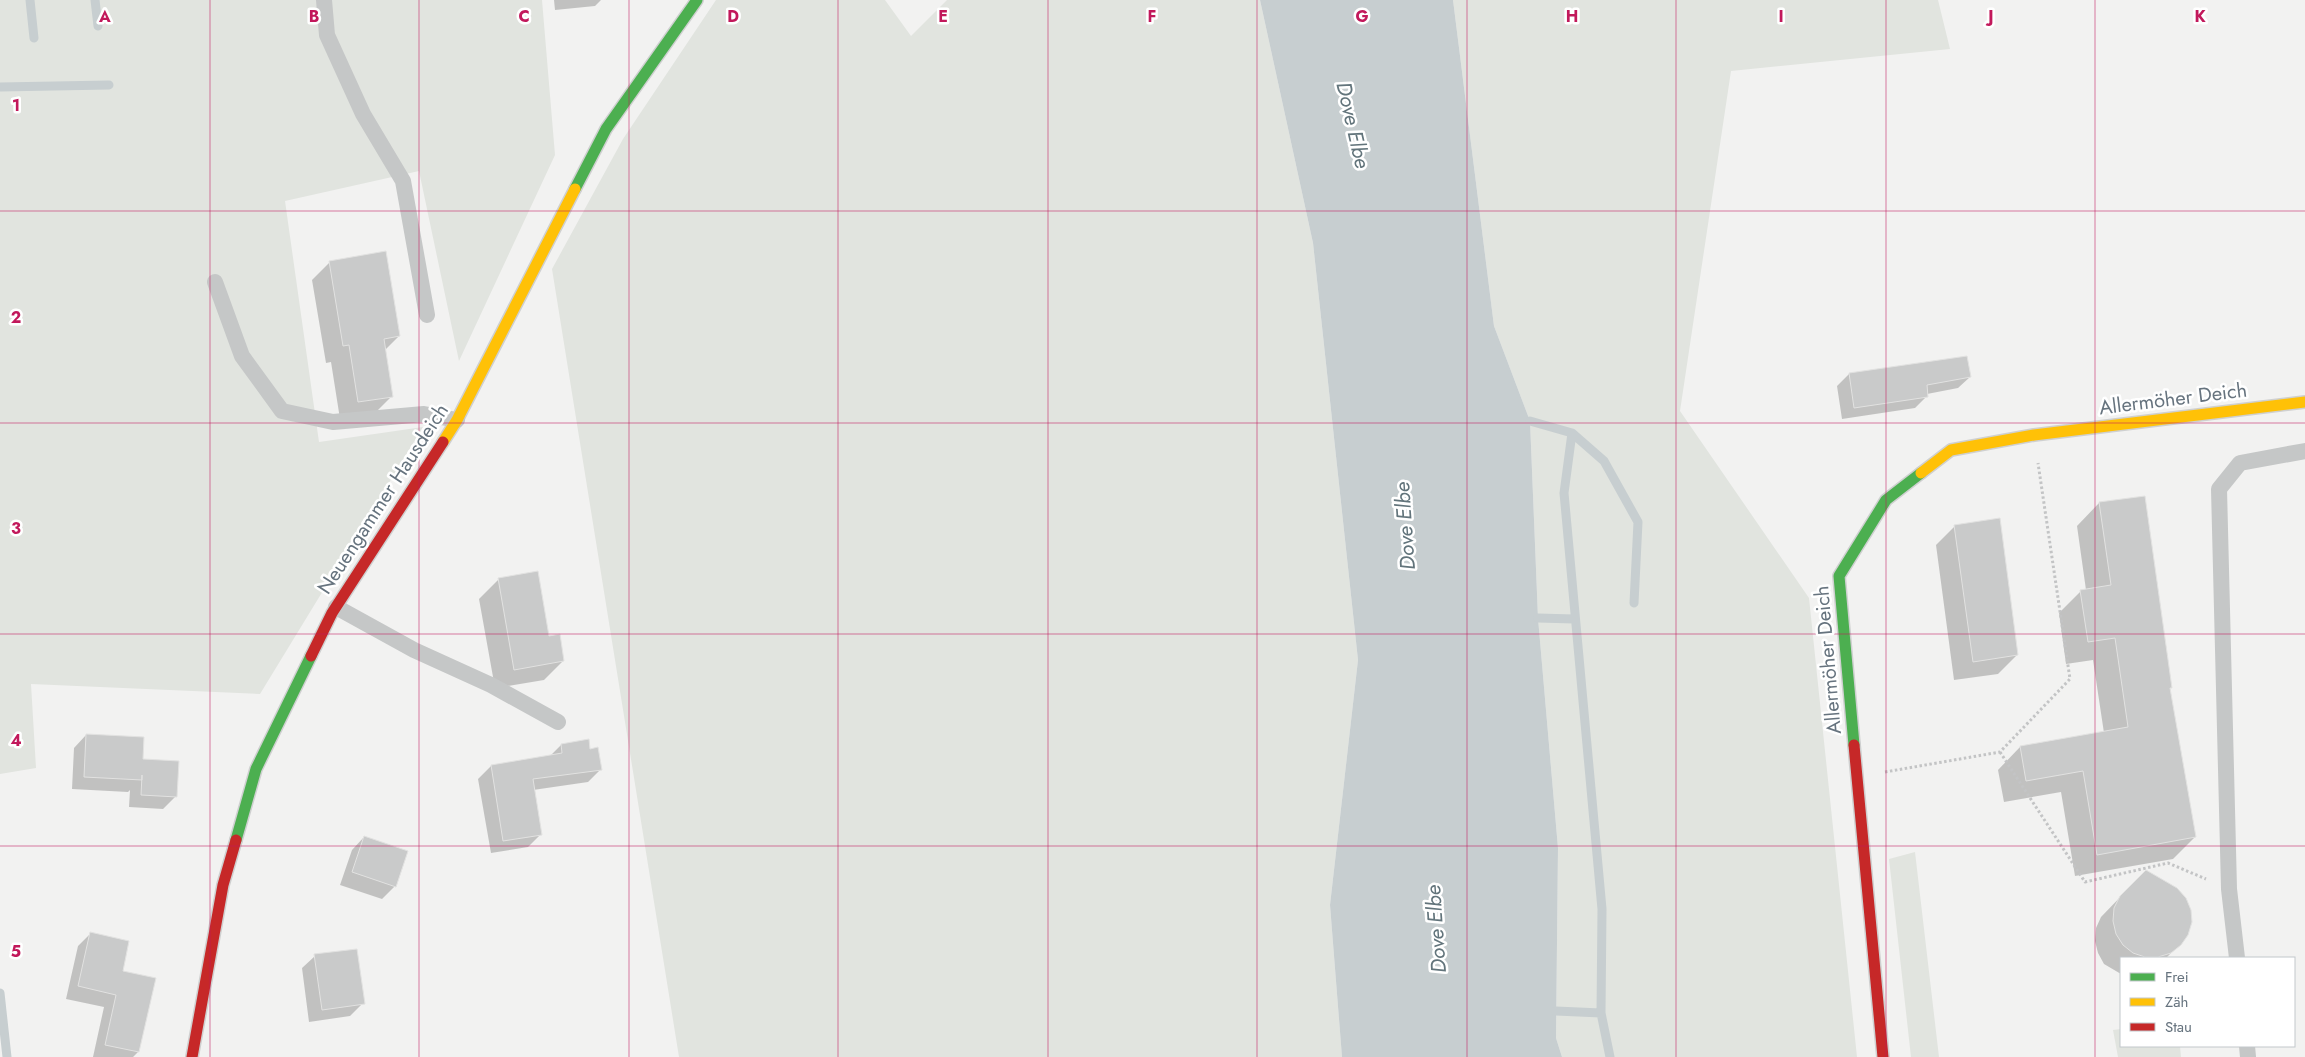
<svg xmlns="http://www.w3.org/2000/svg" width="2305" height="1057" font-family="Jost,sans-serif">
  <rect width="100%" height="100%" fill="#f2f2f1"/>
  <!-- green -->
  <path fill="#e1e4df" d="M 0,0 L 542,0 L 555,155 L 459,361 L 419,171 L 285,201 L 319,442 L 423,427 L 260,694 L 31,684 L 36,768 L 0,774 Z
    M 716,0 L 885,0 L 911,36 L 947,0 L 1260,0 L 1313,243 L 1358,660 L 1330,905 L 1342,1057 L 679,1057 L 552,269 L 623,139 Z
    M 1453,0 L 1938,0 L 1950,49 L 1731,71 L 1680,411 L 1809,598 L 1857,1057 L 1562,1057 L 1556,1038 L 1558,848 L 1538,618 L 1530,421 L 1494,326 Z
    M 1915,852 L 1937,1040 L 1939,1057 L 1911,1057 L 1889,859 Z
    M 2121,1029 L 2121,1046 L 2180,1046 L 2181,1057 L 2118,1057 L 2113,1030 Z"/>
  <!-- water -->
  <path fill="#c7ced0" d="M 1260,0 L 1453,0 L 1494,326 L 1530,421 L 1538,618 L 1558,848 L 1556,1038 L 1562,1057 L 1342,1057 L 1330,905 L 1358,660 L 1313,243 Z"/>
  <!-- shadow -->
  <path fill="#0003" d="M 554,0 L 601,0 L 595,6 L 555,10 Z
    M 330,262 L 399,336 L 385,350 L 392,396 L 374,414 L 340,419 L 331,362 L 326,363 L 312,280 Z
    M 1849,374 L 1970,377 L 1958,388 L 1927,394 L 1927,396 L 1915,408 L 1842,419 L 1837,386 Z
    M 2099,503 L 2169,689 L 2195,837 L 2173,859 L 2075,876 L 2061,792 L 2004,802 L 1998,770 L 2020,747 L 2104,733 L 2093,660 L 2066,664 L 2059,613 L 2081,591 L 2086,590 L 2077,526 Z
    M 1955,526 L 2017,655 L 1998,674 L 1954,680 L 1936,545 Z
    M 498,580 L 548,638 L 563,661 L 544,680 L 495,688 L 479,599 Z
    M 86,735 L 142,761 L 176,796 L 163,809 L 129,807 L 130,790 L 128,792 L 72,789 L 74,748 Z
    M 561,745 L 589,750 L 600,770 L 588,782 L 533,790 L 541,834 L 528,847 L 491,853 L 478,779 L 491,766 L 550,756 Z
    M 364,837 L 395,886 L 382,899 L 340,885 L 352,850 Z
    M 2127,890 L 2180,944 L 2166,958 L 2121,958 L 2121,974 L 2104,964 L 2098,953 L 2095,941 L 2096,928 L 2101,917 Z
    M 91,933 L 121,971 L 154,979 L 138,1052 L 133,1057 L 93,1057 L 104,1007 L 66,999 L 78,946 Z
    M 315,956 L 363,1003 L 350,1016 L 309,1022 L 302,968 Z"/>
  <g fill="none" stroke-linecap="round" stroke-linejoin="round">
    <!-- stream -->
    <path stroke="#c7ced0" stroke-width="9" d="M 30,0 L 34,38
      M 95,0 L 98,26
      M 0,87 L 109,85
      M 1530,421 L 1572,433 L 1604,461 L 1638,522 L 1634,603
      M 1572,433 L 1564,493 L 1602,909 L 1601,1013 L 1610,1057
      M 1538,618 L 1574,619
      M 0,993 L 7,1057
      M 1556,1011 L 1601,1013"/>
  </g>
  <!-- building -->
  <path fill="#c9caca" stroke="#e2e2e1" d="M 386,251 L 400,336 L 384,339 L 393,397 L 358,402 L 349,345 L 343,346 L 329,261 Z
    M 1967,356 L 1971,377 L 1927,385 L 1928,397 L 1854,408 L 1849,373 Z
    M 2145,496 L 2172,688 L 2170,688 L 2196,837 L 2097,855 L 2083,771 L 2026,781 L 2020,746 L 2128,727 L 2115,638 L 2088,642 L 2080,590 L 2111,585 L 2099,502 Z
    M 2000,518 L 2018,655 L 1973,662 L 1954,525 Z
    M 538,571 L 549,636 L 560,634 L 564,661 L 514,670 L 498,578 Z
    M 86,734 L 144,737 L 143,759 L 179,761 L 177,797 L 141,795 L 142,775 L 142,780 L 84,777 Z
    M 589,739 L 590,749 L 598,747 L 602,770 L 533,779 L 542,835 L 503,841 L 491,765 L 562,753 L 561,744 Z
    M 364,836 L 408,851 L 396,887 L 352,872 Z
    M 2146,870 L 2177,888 L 2186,898 L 2191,910 L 2192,922 L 2188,935 L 2181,945 L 2171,953 L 2158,957 L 2145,957 L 2133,953 L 2123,945 L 2116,934 L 2113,921 L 2114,908 L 2120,896 Z
    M 90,932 L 129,941 L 123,971 L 156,978 L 139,1052 L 105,1045 L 116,995 L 78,986 Z
    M 357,949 L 365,1004 L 322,1010 L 314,954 Z"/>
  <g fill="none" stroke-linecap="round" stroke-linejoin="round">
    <defs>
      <path id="fast" d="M 575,189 L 606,129 L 697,0
        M 1854,745 L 1839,576 L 1886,500 L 1921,473
        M 236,840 L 256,769 L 311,656"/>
      <path id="slow" d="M 443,442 L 457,420 L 575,189
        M 1921,473 L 1951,450 L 2034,435 L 2305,402"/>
      <path id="jam" d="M 311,656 L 332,613 L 443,442
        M 1854,745 L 1883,1057
        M 192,1057 L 223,885 L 236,840"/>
    </defs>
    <!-- fast casing -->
    <use href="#fast" stroke="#cfd0d0" stroke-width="14"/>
    <!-- slow casing -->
    <use href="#slow" stroke="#cfd0d0" stroke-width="14"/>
    <!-- jam casing -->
    <use href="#jam" stroke="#cfd0d0" stroke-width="14"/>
    <!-- path -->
    <path stroke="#c3c4c5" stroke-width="3" stroke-dasharray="2.5 2.5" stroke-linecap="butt" d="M 2000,752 L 2085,882 L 2168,863 L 2206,879
      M 1885,772 L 2000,752 L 2070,679 L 2038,463"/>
    <!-- lane -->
    <path stroke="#c5c7c7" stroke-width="16" d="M 324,0 L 327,35 L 363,114 L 403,181 L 427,315
      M 215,282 L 242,356 L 282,411 L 333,422 L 424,414 L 457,420
      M 336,607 L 414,650 L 491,685 L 558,722
      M 2237,958 L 2229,889 L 2219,489 L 2240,463 L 2305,451
      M 2247,1046 L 2248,1057"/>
    <!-- fast -->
    <use href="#fast" stroke="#4caf50" stroke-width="11"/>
    <!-- slow -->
    <use href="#slow" stroke="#ffc107" stroke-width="11"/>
    <!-- jam -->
    <use href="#jam" stroke="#c62828" stroke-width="11"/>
  </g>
  <!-- grid -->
  <path fill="none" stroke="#c2185b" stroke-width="1" stroke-opacity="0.55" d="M 210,0 L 210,1057M 419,0 L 419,1057M 629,0 L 629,1057M 838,0 L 838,1057M 1048,0 L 1048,1057M 1257,0 L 1257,1057M 1467,0 L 1467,1057M 1676,0 L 1676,1057M 1886,0 L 1886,1057M 2095,0 L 2095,1057M 0,211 L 2305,211M 0,423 L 2305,423M 0,634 L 2305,634M 0,846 L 2305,846"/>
  <g text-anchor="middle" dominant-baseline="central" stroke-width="5" stroke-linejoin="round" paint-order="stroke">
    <!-- street labels -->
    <g font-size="20" fill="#66737e" stroke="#fff">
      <text transform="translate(2173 399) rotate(-7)">Allermöher Deich</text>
      <text transform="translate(383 499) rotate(-57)">Neuengammer Hausdeich</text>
      <text transform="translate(1828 660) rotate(-95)">Allermöher Deich</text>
    </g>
    <!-- water labels -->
    <g font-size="21" font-style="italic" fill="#62747b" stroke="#fff">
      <text transform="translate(1353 125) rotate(77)">Dove Elbe</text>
      <text transform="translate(1405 526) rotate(-94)">Dove Elbe</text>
      <text transform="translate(1436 929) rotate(-94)">Dove Elbe</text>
    </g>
  </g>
  <g font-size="16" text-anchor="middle" font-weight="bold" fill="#c2185b" stroke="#fff" stroke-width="5" stroke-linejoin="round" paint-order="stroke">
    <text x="105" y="22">A</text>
    <text x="314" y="22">B</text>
    <text x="524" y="22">C</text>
    <text x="733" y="22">D</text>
    <text x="943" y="22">E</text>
    <text x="1152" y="22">F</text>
    <text x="1362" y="22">G</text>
    <text x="1572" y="22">H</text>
    <text x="1781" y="22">I</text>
    <text x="1991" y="22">J</text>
    <text x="2200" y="22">K</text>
    <text x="16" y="111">1</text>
    <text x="16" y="323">2</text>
    <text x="16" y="534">3</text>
    <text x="16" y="746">4</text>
    <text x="16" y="957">5</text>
  </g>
  <!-- legend -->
  <rect x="2120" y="957" width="175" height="90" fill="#ffffff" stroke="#c2c7cb"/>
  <rect x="2130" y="973" width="25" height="8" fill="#4caf50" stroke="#c2c7cb"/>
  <text x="2165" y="982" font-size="15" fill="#66737e">Frei</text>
  <rect x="2130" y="998" width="25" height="8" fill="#ffc107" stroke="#c2c7cb"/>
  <text x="2165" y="1007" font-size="15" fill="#66737e">Zäh</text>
  <rect x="2130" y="1023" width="25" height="8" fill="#c62828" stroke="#c2c7cb"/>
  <text x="2165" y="1032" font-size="15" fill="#66737e">Stau</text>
</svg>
